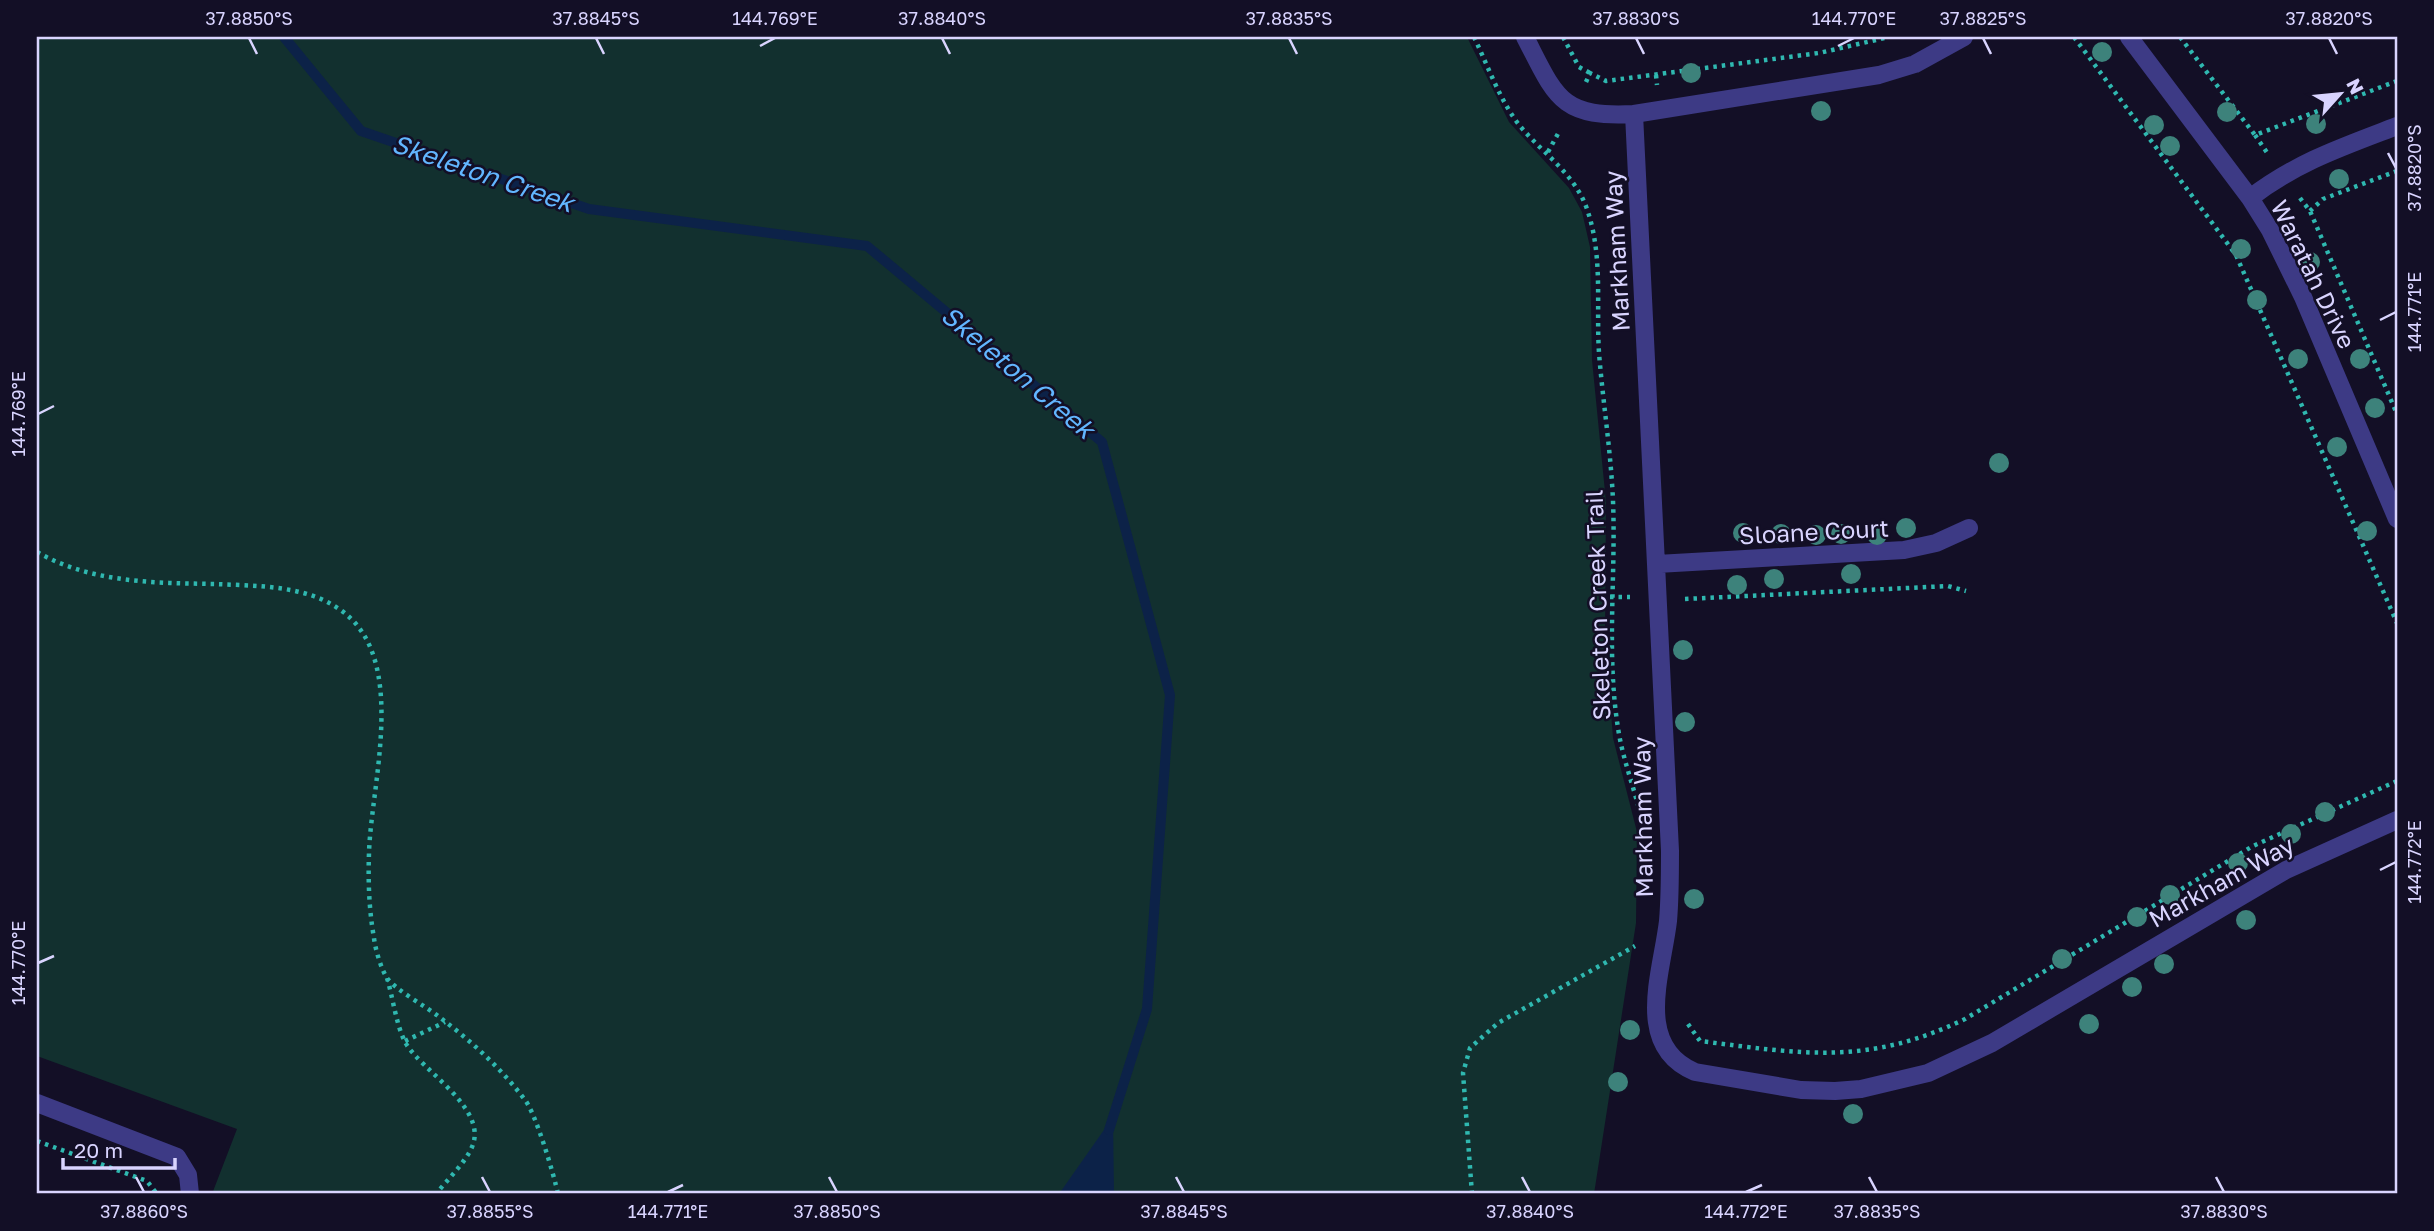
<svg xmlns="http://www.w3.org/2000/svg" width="2434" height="1231" font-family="'Golos Text',sans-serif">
  <rect width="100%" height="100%" fill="#130f26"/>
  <!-- green -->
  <path fill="#12302f" d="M 37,37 L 1467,37 L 1509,122 L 1569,188 L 1582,212 L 1590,247 L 1592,360 L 1606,502 L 1605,636 L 1613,738 L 1637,832 L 1636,923 L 1594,1194 L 212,1194 L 237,1129 L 37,1056 Z"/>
  <!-- water -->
  <path fill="#0c2248" d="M 1113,1117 L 1114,1194 L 1059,1194 Z"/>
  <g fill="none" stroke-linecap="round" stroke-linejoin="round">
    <!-- stream -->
    <path stroke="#0c2248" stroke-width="10" d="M 284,37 L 361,131 L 589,209 L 867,246 L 1102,442 L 1170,695 L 1147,1009 L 1109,1130"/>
    <!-- path -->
    <path stroke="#2fb8b0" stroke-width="4.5" stroke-dasharray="3.5 5" stroke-linecap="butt" d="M 1474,37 C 1488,66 1500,101 1520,126 C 1544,155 1576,174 1588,212 C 1603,258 1596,306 1599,353 C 1603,403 1611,452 1613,501 C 1616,577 1606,652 1618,728 C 1622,755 1631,779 1638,805
      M 1563,37 L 1579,67 L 1590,73
      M 2074,37 L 2236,255 L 2397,623
      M 2180,37 L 2255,135 L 2397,81
      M 1656,75 L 1657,85
      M 1586,82 L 1590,73 L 1606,81 L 1819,53 L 1889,37
      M 2255,135 L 2268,154
      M 1548,152 L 1560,130
      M 2300,198 L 2310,211 L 2397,414
      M 2310,211 L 2323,199 L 2397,171
      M 37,552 C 91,583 155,583 216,584 C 256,586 305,585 339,609 C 410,656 371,783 369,853 C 368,881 369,910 374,938 C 375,948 381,969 387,978 C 396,990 425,1006 438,1016 C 470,1040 501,1068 525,1100 C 536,1114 554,1175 558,1194
      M 1610,597 L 1630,597
      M 1685,599 L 1948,586 L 1966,591
      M 387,978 C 393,998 396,1024 405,1042 C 421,1071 489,1108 472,1147 C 465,1163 447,1180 436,1194
      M 1688,1024 L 1700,1041 C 1803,1054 1867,1066 1965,1019 L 2253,846 L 2397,781
      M 405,1041 L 445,1022
      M 37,1141 L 147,1181 L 157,1194
      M 1472,1194 L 1463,1073 L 1470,1048 L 1498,1023 L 1635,946"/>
    <!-- minor -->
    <path stroke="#3d3a85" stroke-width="18" d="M 1525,37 C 1556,97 1560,118 1634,114
      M 1964,37 L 1915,64 L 1879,75 L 1634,114 L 1670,851 C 1670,874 1670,898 1668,921 C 1662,973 1633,1046 1695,1072 L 1801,1090 L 1835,1091 L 1861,1089 L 1928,1073 L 1992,1043 L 2286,870 L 2397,820
      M 2129,37 L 2250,198 L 2270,230 L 2303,297 L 2397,519
      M 2250,198 C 2297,162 2342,147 2397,126
      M 1657,564 L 1904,550 L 1936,543 L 1969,528
      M 37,1103 L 177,1157 L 188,1175 L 190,1194"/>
  </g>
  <!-- trees -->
  <g fill="#3d827b">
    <circle cx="2102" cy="52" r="10"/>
    <circle cx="1691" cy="73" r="10"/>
    <circle cx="1821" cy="111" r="10"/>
    <circle cx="2227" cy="112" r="10"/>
    <circle cx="2316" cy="124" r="10"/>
    <circle cx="2154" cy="125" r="10"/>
    <circle cx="2170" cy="146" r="10"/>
    <circle cx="2339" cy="179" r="10"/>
    <circle cx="2241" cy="249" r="10"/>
    <circle cx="2310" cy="262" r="10"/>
    <circle cx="2257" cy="300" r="10"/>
    <circle cx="2298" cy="359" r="10"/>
    <circle cx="2360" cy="359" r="10"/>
    <circle cx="2375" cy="408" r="10"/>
    <circle cx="2337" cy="447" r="10"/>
    <circle cx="1999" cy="463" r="10"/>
    <circle cx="1906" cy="528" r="10"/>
    <circle cx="2367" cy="531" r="10"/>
    <circle cx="1743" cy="533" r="10"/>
    <circle cx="1781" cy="534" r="10"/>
    <circle cx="1841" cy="534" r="10"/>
    <circle cx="1816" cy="535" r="10"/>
    <circle cx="1877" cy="535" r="10"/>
    <circle cx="1851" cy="574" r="10"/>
    <circle cx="1774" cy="579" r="10"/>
    <circle cx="1737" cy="585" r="10"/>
    <circle cx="1683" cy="650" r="10"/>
    <circle cx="1685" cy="722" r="10"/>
    <circle cx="2325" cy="812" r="10"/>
    <circle cx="2291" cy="834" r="10"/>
    <circle cx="2238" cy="863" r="10"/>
    <circle cx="2170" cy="895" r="10"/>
    <circle cx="1694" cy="899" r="10"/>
    <circle cx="2137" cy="917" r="10"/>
    <circle cx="2246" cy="920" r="10"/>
    <circle cx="2062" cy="959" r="10"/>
    <circle cx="2164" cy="964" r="10"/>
    <circle cx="2132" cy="987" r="10"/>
    <circle cx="2089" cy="1024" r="10"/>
    <circle cx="1630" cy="1030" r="10"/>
    <circle cx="1618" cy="1082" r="10"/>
    <circle cx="1853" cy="1114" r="10"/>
  </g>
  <!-- ticks -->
  <path fill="none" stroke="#d9d4ff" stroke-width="2.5" d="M 249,38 L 257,54M 596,38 L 604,54M 942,38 L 950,54M 1289,38 L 1297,54M 1636,38 L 1644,54M 1983,38 L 1991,54M 2329,38 L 2337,54M 760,46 L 775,38M 1838,46 L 1854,38M 2388,153 L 2396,168M 2380,320 L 2396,312M 38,414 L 54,406M 2380,870 L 2396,862M 38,963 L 54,956M 136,1177 L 144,1192M 482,1177 L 490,1192M 829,1177 L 837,1192M 1176,1177 L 1184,1192M 1522,1177 L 1530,1192M 1869,1177 L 1877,1192M 2216,1177 L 2224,1192M 668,1192 L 683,1185M 1746,1192 L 1762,1185"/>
  <g text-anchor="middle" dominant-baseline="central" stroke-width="5" stroke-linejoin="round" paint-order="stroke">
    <!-- street labels -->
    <g font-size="24" fill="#d9d4ff" stroke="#130f26">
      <text transform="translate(1616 251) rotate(-93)">Markham Way</text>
      <text transform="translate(2314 274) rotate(64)">Waratah Drive</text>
      <text transform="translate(1814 531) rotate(-3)">Sloane Court</text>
      <text transform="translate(1597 605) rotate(-92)">Skeleton Creek Trail</text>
      <text transform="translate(1642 817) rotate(-91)">Markham Way</text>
      <text transform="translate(2221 881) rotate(-29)">Markham Way</text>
    </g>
    <!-- water labels -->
    <g font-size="26" font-style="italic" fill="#62b6ff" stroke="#130f26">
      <text transform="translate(483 173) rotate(19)">Skeleton Creek</text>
      <text transform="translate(1018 372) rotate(40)">Skeleton Creek</text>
    </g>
  </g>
  <!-- border -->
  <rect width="2434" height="1231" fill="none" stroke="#130f26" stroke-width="77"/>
  <!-- north arrow -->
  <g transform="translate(2340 94) rotate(63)" stroke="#130f26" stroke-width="5" paint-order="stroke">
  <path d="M0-5L12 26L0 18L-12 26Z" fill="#d9d4ff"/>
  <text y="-10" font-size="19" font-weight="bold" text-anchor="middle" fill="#d9d4ff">N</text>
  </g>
  <!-- scale -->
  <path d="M63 1158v10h112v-10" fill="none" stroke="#d9d4ff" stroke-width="3.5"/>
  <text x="74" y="1158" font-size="21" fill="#d9d4ff" stroke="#130f26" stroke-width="5" paint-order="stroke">20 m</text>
  <rect x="38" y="38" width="2358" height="1154" fill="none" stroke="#d9d4ff" stroke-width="2.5"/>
  <g font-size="18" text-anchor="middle" fill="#d9d4ff">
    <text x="249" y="25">37.8850°S</text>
    <text x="596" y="25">37.8845°S</text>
    <text x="775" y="25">144.769°E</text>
    <text x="942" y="25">37.8840°S</text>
    <text x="1289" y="25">37.8835°S</text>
    <text x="1636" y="25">37.8830°S</text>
    <text x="1854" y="25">144.770°E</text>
    <text x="1983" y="25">37.8825°S</text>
    <text x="2329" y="25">37.8820°S</text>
    <text transform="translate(2415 168) rotate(-90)" y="6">37.8820°S</text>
    <text transform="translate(2415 312) rotate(-90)" y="6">144.771°E</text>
    <text transform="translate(19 414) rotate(-90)" y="6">144.769°E</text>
    <text transform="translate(2415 862) rotate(-90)" y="6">144.772°E</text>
    <text transform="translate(19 963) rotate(-90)" y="6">144.770°E</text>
    <text x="144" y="1218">37.8860°S</text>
    <text x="490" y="1218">37.8855°S</text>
    <text x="668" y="1218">144.771°E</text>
    <text x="837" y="1218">37.8850°S</text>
    <text x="1184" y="1218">37.8845°S</text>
    <text x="1530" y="1218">37.8840°S</text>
    <text x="1746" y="1218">144.772°E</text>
    <text x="1877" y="1218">37.8835°S</text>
    <text x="2224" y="1218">37.8830°S</text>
  </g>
</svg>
